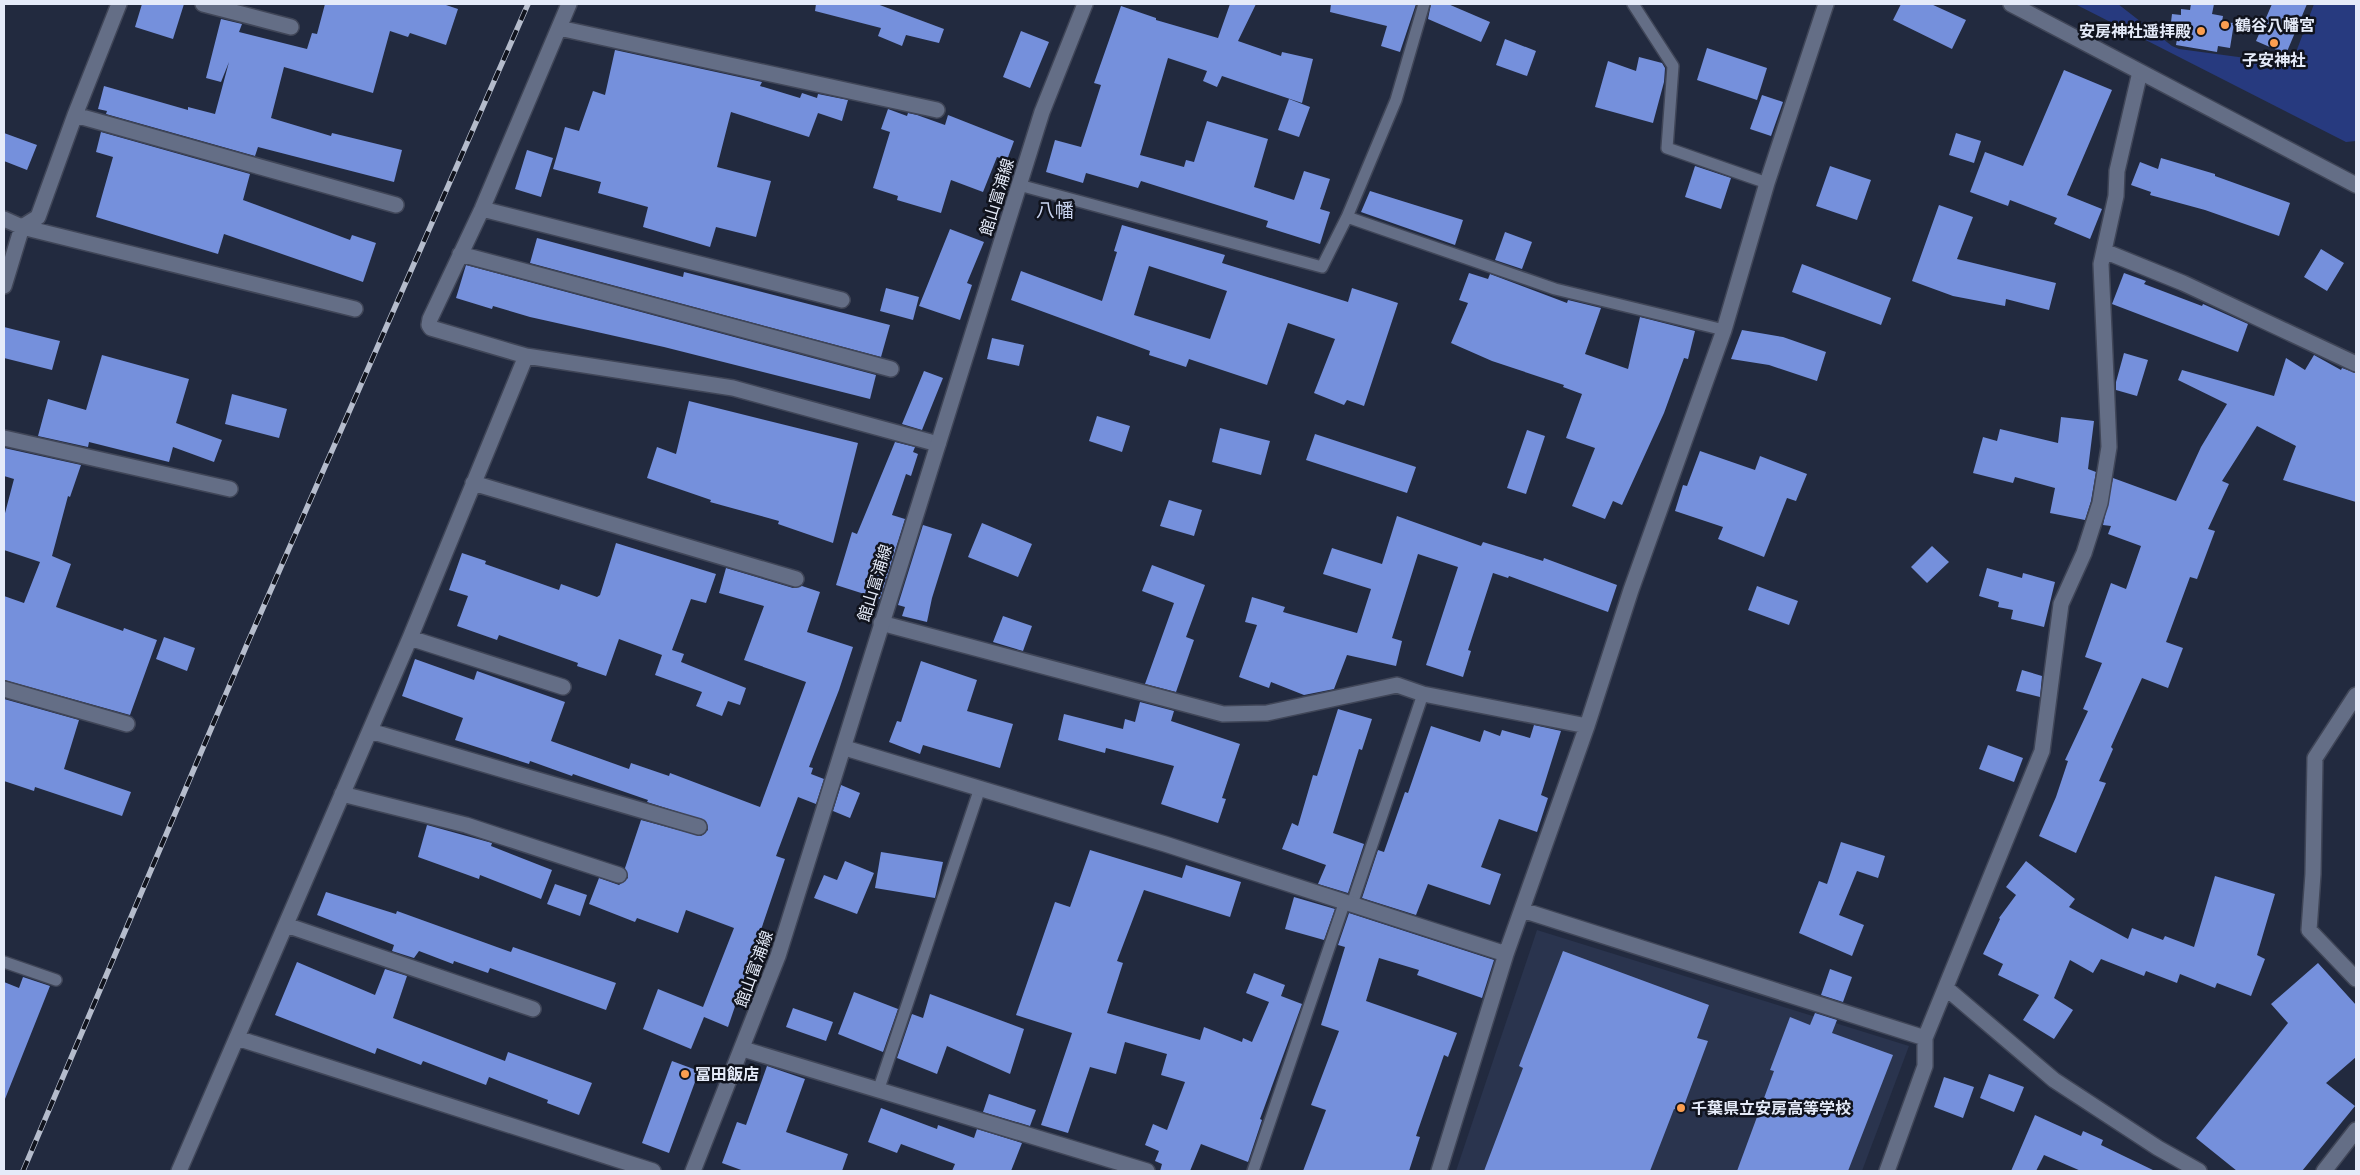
<svg xmlns="http://www.w3.org/2000/svg" width="2360" height="1175" font-family="Montserrat,'Noto Sans JP',sans-serif">
  <rect width="100%" height="100%" fill="#222a3f"/>
  <!-- built -->
  <path fill="#2a344e" d="M 1537,930 L 1909,1046 L 1862,1171 L 1456,1171 Z"/>
  <!-- green -->
  <path fill="#273a7f" d="M 2075,4 L 2118,4 L 2172,46 L 2179,49 L 2283,63 L 2295,55 L 2314,4 L 2356,4 L 2356,141 L 2346,142 Z"/>
  <!-- building -->
  <path fill="#7590dc" fill-rule="evenodd" d="M 142,4 L 184,4 L 173,39 L 135,27 Z
    M 325,4 L 443,4 L 458,9 L 446,45 L 410,33 L 408,37 L 390,31 L 373,93 L 284,67 L 271,118 L 331,136 L 332,133 L 402,150 L 394,182 L 258,147 L 255,156 L 106,114 L 107,111 L 98,109 L 104,86 L 188,110 L 188,107 L 215,114 L 229,62 L 221,82 L 206,78 L 221,19 L 242,24 L 239,32 L 307,49 L 312,33 L 317,34 Z
    M 816,4 L 877,4 L 944,29 L 939,43 L 906,35 L 902,46 L 878,36 L 881,28 L 815,11 Z
    M 1230,4 L 1256,4 L 1238,41 L 1281,56 L 1282,52 L 1313,59 L 1302,103 L 1222,76 L 1217,87 L 1203,81 L 1207,71 L 1168,58 L 1140,155 L 1184,167 L 1186,160 L 1194,162 L 1207,121 L 1268,139 L 1254,187 L 1294,200 L 1304,171 L 1330,179 L 1320,209 L 1330,212 L 1320,244 L 1266,227 L 1268,221 L 1141,181 L 1138,188 L 1086,173 L 1083,183 L 1046,172 L 1055,140 L 1081,147 L 1101,85 L 1094,83 L 1121,6 L 1156,18 L 1156,20 L 1218,38 Z
    M 1331,4 L 1416,4 L 1400,52 L 1381,46 L 1387,26 L 1330,12 Z
    M 1431,4 L 1448,4 L 1490,22 L 1481,42 L 1428,19 Z
    M 1901,4 L 1931,4 L 1966,20 L 1952,49 L 1893,20 Z
    M 2191,4 L 2214,4 L 2212,14 L 2223,16 L 2222,22 L 2234,23 L 2230,48 L 2218,46 L 2217,52 L 2176,45 L 2177,39 L 2169,38 L 2172,14 L 2181,15 L 2181,9 L 2190,10 Z
    M 2272,4 L 2307,4 L 2286,54 L 2256,41 Z
    M 1021,31 L 1049,42 L 1030,88 L 1003,77 Z
    M 1505,39 L 1536,51 L 1527,76 L 1496,65 Z
    M 1707,48 L 1767,68 L 1757,100 L 1697,80 Z
    M 615,50 L 762,82 L 760,86 L 800,98 L 802,93 L 817,98 L 818,94 L 848,100 L 842,121 L 818,113 L 809,137 L 731,112 L 717,167 L 771,181 L 756,237 L 716,227 L 710,247 L 643,227 L 648,207 L 598,193 L 601,182 L 553,169 L 565,127 L 579,131 L 593,91 L 605,95 Z
    M 1639,57 L 1662,63 L 1665,68 L 1664,82 L 1653,123 L 1595,107 L 1608,61 L 1636,71 Z
    M 2064,70 L 2112,90 L 2067,195 L 2102,209 L 2090,239 L 2054,224 L 2057,218 L 2010,200 L 2008,206 L 1970,192 L 1985,152 L 2023,166 Z
    M 1762,95 L 1783,102 L 1771,136 L 1750,129 Z
    M 1289,99 L 1310,107 L 1299,137 L 1278,130 Z
    M 888,109 L 907,116 L 908,113 L 917,115 L 945,125 L 948,115 L 1014,141 L 1007,160 L 997,157 L 983,192 L 951,180 L 941,213 L 897,200 L 898,196 L 873,188 L 890,132 L 881,129 Z
    M 101,132 L 250,174 L 243,200 L 350,240 L 352,235 L 376,243 L 363,282 L 224,234 L 218,254 L 96,217 L 113,157 L 96,152 Z
    M 4,133 L 37,145 L 27,170 L 4,161 Z
    M 1956,133 L 1981,141 L 1974,163 L 1949,155 Z
    M 527,150 L 553,158 L 541,197 L 515,189 Z
    M 2161,158 L 2215,174 L 2215,176 L 2290,203 L 2279,236 L 2205,210 L 2150,195 L 2151,192 L 2131,185 L 2140,162 L 2158,169 Z
    M 1695,166 L 1731,178 L 1721,209 L 1685,197 Z
    M 1830,166 L 1871,180 L 1857,220 L 1816,206 Z
    M 1370,191 L 1463,220 L 1455,245 L 1361,212 Z
    M 1939,205 L 1973,217 L 1957,259 L 2056,283 L 2049,310 L 2006,299 L 2005,306 L 1953,296 L 1912,281 Z
    M 1122,225 L 1225,255 L 1222,263 L 1348,302 L 1352,288 L 1398,303 L 1364,406 L 1347,400 L 1344,405 L 1314,393 L 1335,339 L 1288,323 L 1267,385 L 1189,359 L 1186,367 L 1149,355 L 1150,351 L 1011,300 L 1021,271 L 1102,301 L 1117,252 L 1114,251 ZM 1149,266 L 1227,291 L 1210,339 L 1134,315 Z
    M 950,229 L 984,242 L 967,283 L 972,285 L 960,320 L 919,306 Z
    M 1505,232 L 1532,242 L 1522,269 L 1495,260 Z
    M 537,238 L 683,277 L 684,272 L 890,325 L 881,357 L 530,263 Z
    M 2321,249 L 2344,263 L 2327,291 L 2304,277 Z
    M 1802,264 L 1891,298 L 1881,325 L 1792,292 Z
    M 466,265 L 876,375 L 870,399 L 664,347 L 530,317 L 493,306 L 492,309 L 456,298 Z
    M 1469,273 L 1488,279 L 1490,274 L 1567,303 L 1568,300 L 1601,308 L 1585,354 L 1628,369 L 1640,317 L 1695,331 L 1688,359 L 1684,358 L 1664,413 L 1622,505 L 1613,501 L 1605,519 L 1572,506 L 1595,448 L 1566,438 L 1582,394 L 1563,387 L 1564,385 L 1492,361 L 1451,343 L 1468,303 L 1459,300 Z
    M 2124,273 L 2146,281 L 2144,284 L 2202,306 L 2203,304 L 2248,324 L 2238,352 L 2112,304 Z
    M 886,288 L 919,297 L 913,320 L 880,311 Z
    M 4,327 L 60,341 L 52,370 L 4,358 Z
    M 1742,330 L 1783,337 L 1826,352 L 1817,381 L 1769,365 L 1731,359 Z
    M 992,338 L 1024,345 L 1019,366 L 987,359 Z
    M 2124,353 L 2148,360 L 2137,396 L 2116,390 L 2116,382 Z
    M 102,355 L 189,379 L 176,423 L 222,440 L 214,462 L 173,447 L 169,462 L 89,442 L 88,447 L 38,436 L 48,399 L 86,410 Z
    M 2314,355 L 2341,370 L 2342,368 L 2356,373 L 2356,502 L 2283,480 L 2296,446 L 2257,426 L 2222,481 L 2229,484 L 2208,529 L 2215,531 L 2197,579 L 2190,577 L 2166,642 L 2183,648 L 2168,688 L 2142,678 L 2111,747 L 2113,749 L 2099,781 L 2106,783 L 2076,853 L 2039,836 L 2056,797 L 2068,761 L 2065,760 L 2088,711 L 2083,709 L 2102,663 L 2085,657 L 2111,583 L 2126,589 L 2141,546 L 2108,534 L 2111,526 L 2103,525 L 2113,478 L 2176,501 L 2201,447 L 2227,404 L 2178,380 L 2182,370 L 2274,396 L 2286,358 L 2305,370 Z
    M 924,371 L 943,378 L 922,430 L 902,424 Z
    M 232,394 L 287,409 L 279,438 L 225,424 Z
    M 689,401 L 858,443 L 833,543 L 778,524 L 779,521 L 710,502 L 711,500 L 647,478 L 657,447 L 676,454 Z
    M 1097,416 L 1130,426 L 1122,452 L 1089,441 Z
    M 2061,417 L 2094,421 L 2088,469 L 2096,472 L 2091,501 L 2085,520 L 2050,513 L 2055,488 L 2015,477 L 2013,483 L 1973,473 L 1983,437 L 1997,441 L 2000,429 L 2058,443 Z
    M 1220,428 L 1270,441 L 1261,475 L 1212,462 Z
    M 1527,430 L 1545,436 L 1526,494 L 1507,488 Z
    M 1315,434 L 1416,467 L 1407,493 L 1306,460 Z
    M 895,442 L 915,447 L 913,452 L 918,454 L 911,476 L 906,474 L 892,515 L 905,519 L 880,599 L 836,585 L 852,532 L 857,534 Z
    M 4,448 L 81,465 L 70,497 L 68,496 L 52,556 L 71,564 L 56,607 L 123,631 L 124,628 L 157,640 L 130,715 L 4,680 L 4,596 L 24,603 L 40,562 L 4,550 L 4,517 L 14,479 L 4,476 Z
    M 1700,451 L 1755,470 L 1760,456 L 1807,474 L 1796,501 L 1787,498 L 1764,557 L 1718,539 L 1723,527 L 1675,511 L 1683,485 L 1687,486 Z
    M 1169,500 L 1202,510 L 1194,536 L 1160,526 Z
    M 1397,516 L 1481,546 L 1483,542 L 1543,561 L 1544,558 L 1617,585 L 1608,612 L 1509,576 L 1508,578 L 1493,573 L 1468,650 L 1471,651 L 1463,677 L 1426,665 L 1458,567 L 1418,554 L 1392,638 L 1402,641 L 1396,666 L 1347,655 L 1334,689 L 1304,695 L 1271,682 L 1269,688 L 1239,677 L 1257,625 L 1245,622 L 1252,597 L 1285,607 L 1283,612 L 1357,633 L 1371,589 L 1323,574 L 1332,548 L 1382,564 Z
    M 982,523 L 1032,544 L 1018,577 L 968,557 Z
    M 923,525 L 952,534 L 932,598 L 927,622 L 902,616 L 905,607 L 898,605 Z
    M 616,543 L 716,574 L 706,603 L 691,599 L 672,650 L 684,654 L 681,662 L 746,688 L 740,705 L 728,701 L 722,716 L 696,706 L 702,692 L 655,675 L 662,655 L 619,639 L 606,676 L 577,666 L 578,663 L 499,635 L 497,640 L 457,626 L 468,596 L 449,590 L 462,553 L 486,561 L 485,564 L 559,590 L 561,584 L 597,597 L 600,595 Z
    M 1932,546 L 1949,562 L 1927,583 L 1911,567 Z
    M 1152,565 L 1205,585 L 1186,637 L 1194,640 L 1176,692 L 1145,684 L 1174,603 L 1142,591 Z
    M 726,568 L 793,588 L 802,586 L 820,592 L 807,632 L 853,647 L 839,690 L 809,767 L 813,768 L 811,774 L 824,779 L 816,804 L 798,797 L 776,856 L 785,859 L 728,1027 L 704,1017 L 691,1049 L 643,1029 L 658,989 L 703,1007 L 734,928 L 686,910 L 678,933 L 637,918 L 635,922 L 589,904 L 599,878 L 619,885 L 628,878 L 625,868 L 641,820 L 701,836 L 708,830 L 706,821 L 647,802 L 648,800 L 573,774 L 572,776 L 530,761 L 529,764 L 455,740 L 463,718 L 402,696 L 415,659 L 474,680 L 477,671 L 565,702 L 551,741 L 629,769 L 631,763 L 669,776 L 670,773 L 760,807 L 806,682 L 744,660 L 764,606 L 719,593 Z
    M 1987,568 L 2022,578 L 2023,573 L 2055,582 L 2044,627 L 2011,619 L 2013,610 L 1998,607 L 1999,602 L 1979,596 Z
    M 1757,586 L 1798,601 L 1789,625 L 1748,610 Z
    M 1003,616 L 1032,626 L 1023,651 L 993,642 Z
    M 164,637 L 195,648 L 187,671 L 156,659 Z
    M 921,661 L 977,680 L 967,711 L 1013,724 L 1000,768 L 923,745 L 920,754 L 889,742 L 897,721 L 901,722 Z
    M 2022,670 L 2042,676 L 2040,697 L 2016,691 Z
    M 4,699 L 79,720 L 64,769 L 131,792 L 122,816 L 35,787 L 34,791 L 4,781 Z
    M 1140,702 L 1174,711 L 1171,721 L 1240,744 L 1222,798 L 1226,799 L 1218,823 L 1161,804 L 1174,766 L 1106,748 L 1105,753 L 1058,740 L 1064,714 L 1123,729 L 1125,719 L 1135,722 Z
    M 1338,709 L 1372,719 L 1362,750 L 1359,749 L 1333,833 L 1364,844 L 1348,893 L 1318,884 L 1326,865 L 1282,849 L 1292,823 L 1298,826 L 1313,775 L 1317,776 Z
    M 1534,725 L 1561,731 L 1541,795 L 1548,798 L 1537,832 L 1499,819 L 1481,867 L 1501,874 L 1490,905 L 1428,884 L 1416,915 L 1362,898 L 1378,850 L 1384,852 L 1405,792 L 1408,793 L 1431,726 L 1480,742 L 1484,730 L 1500,736 L 1502,730 L 1530,738 Z
    M 1988,745 L 2023,758 L 2014,782 L 1979,769 Z
    M 841,785 L 860,793 L 850,818 L 833,811 Z
    M 427,825 L 492,843 L 491,846 L 552,870 L 541,899 L 480,875 L 479,879 L 418,857 Z
    M 1841,842 L 1885,856 L 1878,878 L 1857,871 L 1839,915 L 1864,925 L 1852,956 L 1799,933 L 1819,881 L 1827,884 Z
    M 1090,850 L 1182,878 L 1186,865 L 1241,882 L 1230,917 L 1144,890 L 1117,961 L 1123,963 L 1107,1013 L 1200,1040 L 1204,1027 L 1242,1042 L 1243,1038 L 1252,1042 L 1269,1002 L 1246,993 L 1254,973 L 1285,985 L 1281,996 L 1302,1004 L 1260,1119 L 1262,1120 L 1248,1162 L 1201,1144 L 1190,1171 L 1160,1171 L 1162,1164 L 1155,1161 L 1159,1151 L 1145,1145 L 1153,1124 L 1167,1130 L 1185,1082 L 1161,1075 L 1167,1054 L 1125,1042 L 1116,1074 L 1090,1067 L 1068,1133 L 1041,1125 L 1072,1033 L 1016,1015 L 1055,902 L 1070,907 Z
    M 881,852 L 943,862 L 935,898 L 875,888 Z
    M 845,861 L 874,873 L 857,914 L 814,898 L 824,875 L 837,880 Z
    M 2026,861 L 2075,899 L 2069,907 L 2128,939 L 2132,928 L 2163,940 L 2165,936 L 2194,947 L 2215,876 L 2275,894 L 2257,955 L 2265,959 L 2251,996 L 2217,983 L 2215,988 L 2180,974 L 2177,983 L 2146,971 L 2144,976 L 2101,959 L 2093,973 L 2070,960 L 2054,998 L 2073,1010 L 2054,1039 L 2023,1020 L 2039,995 L 1998,975 L 2003,964 L 1983,954 L 2000,919 L 1999,918 L 2016,895 L 2006,887 Z
    M 555,884 L 587,895 L 580,916 L 547,904 Z
    M 326,892 L 396,914 L 397,911 L 511,952 L 513,947 L 616,983 L 606,1010 L 490,968 L 488,973 L 454,961 L 453,964 L 419,951 L 414,958 L 392,951 L 394,945 L 317,915 Z
    M 1294,897 L 1335,909 L 1324,940 L 1285,929 Z
    M 1349,913 L 1494,960 L 1482,998 L 1417,975 L 1419,970 L 1379,958 L 1366,1001 L 1457,1033 L 1448,1057 L 1444,1055 L 1416,1136 L 1420,1137 L 1409,1171 L 1303,1171 L 1326,1110 L 1311,1105 L 1339,1031 L 1321,1025 L 1345,947 L 1338,945 Z
    M 1563,951 L 1709,1005 L 1697,1038 L 1708,1041 L 1682,1111 L 1674,1109 L 1650,1171 L 1484,1171 L 1523,1068 L 1519,1066 Z
    M 297,962 L 375,995 L 385,969 L 407,976 L 393,1018 L 505,1061 L 508,1052 L 592,1083 L 579,1115 L 547,1103 L 548,1100 L 489,1077 L 486,1085 L 423,1061 L 421,1065 L 377,1048 L 375,1054 L 275,1015 Z
    M 2318,963 L 2356,1005 L 2356,1057 L 2326,1083 L 2355,1106 L 2302,1171 L 2237,1171 L 2196,1138 L 2288,1023 L 2271,1004 Z
    M 1830,969 L 1852,977 L 1843,1002 L 1821,995 Z
    M 23,977 L 50,986 L 5,1099 L 4,982 L 19,988 Z
    M 854,992 L 898,1009 L 883,1052 L 838,1034 Z
    M 930,994 L 1024,1029 L 1010,1074 L 947,1046 L 937,1074 L 897,1058 L 912,1014 L 923,1018 Z
    M 793,1008 L 833,1022 L 826,1041 L 786,1027 Z
    M 1815,1013 L 1837,1020 L 1832,1033 L 1893,1055 L 1848,1171 L 1737,1171 L 1774,1071 L 1770,1070 L 1790,1017 L 1810,1025 Z
    M 672,1061 L 699,1071 L 669,1153 L 642,1143 Z
    M 767,1066 L 805,1079 L 786,1132 L 848,1154 L 842,1171 L 744,1171 L 722,1163 L 737,1122 L 746,1125 Z
    M 1989,1074 L 2024,1087 L 2014,1112 L 1980,1098 Z
    M 1944,1077 L 1974,1087 L 1963,1118 L 1934,1107 Z
    M 989,1094 L 1036,1110 L 1030,1126 L 983,1112 Z
    M 881,1108 L 937,1129 L 938,1125 L 974,1138 L 977,1129 L 1022,1143 L 1011,1171 L 952,1171 L 955,1164 L 901,1144 L 897,1153 L 868,1142 Z
    M 2035,1115 L 2081,1136 L 2083,1131 L 2103,1140 L 2101,1145 L 2155,1171 L 2081,1171 L 2044,1155 L 2036,1171 L 2011,1171 Z"/>
  <g fill="none" stroke-linecap="round" stroke-linejoin="round">
    <defs>
      <path id="lane" d="M 1633,4 L 1673,66 L 1667,148 L 1767,183
        M 1019,185 L 1322,267 L 1347,217 L 1555,289 L 1724,330
        M 1347,217 L 1396,100 L 1424,4
        M 1352,904 L 1423,694
        M 4,962 L 56,980
        M 878,1091 L 980,788
        M 1253,1171 L 1345,901"/>
      <path id="street" d="M 203,4 L 291,27
        M 569,4 L 482,209 L 430,319 L 429,325 L 431,328 L 526,356 L 733,388 L 938,444
        M 559,28 L 937,110
        M 75,115 L 396,205
        M 482,209 L 842,300
        M 4,219 L 22,227 L 355,309
        M 2104,251 L 2183,283 L 2356,364
        M 460,254 L 891,369
        M 4,286 L 22,227 L 38,217 L 75,115 L 119,4
        M 4,438 L 230,489
        M 473,483 L 796,579
        M 881,623 L 1223,714 L 1267,713 L 1397,685 L 1423,694 L 1587,726
        M 410,638 L 563,687
        M 4,689 L 127,724
        M 2356,695 L 2315,758 L 2313,874 L 2309,930 L 2356,979
        M 370,731 L 699,827
        M 845,748 L 1165,844 L 1506,954
        M 342,794 L 466,825 L 619,875
        M 1522,910 L 1925,1038
        M 286,925 L 533,1009
        M 1946,988 L 2054,1080 L 2158,1148 L 2199,1171
        M 237,1038 L 653,1171
        M 743,1049 L 1147,1171
        M 179,1171 L 410,638 L 526,356
        M 1439,1171 L 1506,954 L 1587,726 L 1631,590 L 1724,330 L 1767,183 L 1826,4
        M 1887,1171 L 1925,1066 L 1925,1038 L 2042,751 L 2061,604 L 2084,553 L 2100,503 L 2109,447 L 2101,264 L 2116,196 L 2117,171 L 2140,72
        M 2324,1171 L 2356,1130"/>
      <path id="secondary" d="M 2011,4 L 2356,185
        M 693,1171 L 778,956 L 1042,112 L 1085,4"/>
    </defs>
    <!-- lane casing -->
    <use href="#lane" stroke="#404658" stroke-width="14"/>
    <!-- street casing -->
    <use href="#street" stroke="#404658" stroke-width="18"/>
    <!-- secondary casing -->
    <use href="#secondary" stroke="#404658" stroke-width="18"/>
    <!-- lane -->
    <use href="#lane" stroke="#646e86" stroke-width="11"/>
    <!-- street -->
    <use href="#street" stroke="#646e86" stroke-width="15"/>
    <!-- secondary -->
    <use href="#secondary" stroke="#646e86" stroke-width="15"/>
    <defs>
      <path id="rail" d="M 23,1171 L 248,642 L 528,4"/>
    </defs>
    <!-- rail casing -->
    <use href="#rail" stroke="#b5bccc" stroke-width="5.5"/>
    <!-- rail -->
    <use href="#rail" stroke="#10131d" stroke-width="4" stroke-dasharray="11" stroke-linecap="butt"/>
  </g>
  <!-- markers -->
  <g fill="#fb9e50" stroke="#10131d" stroke-width="2">
    <circle cx="2225" cy="25" r="5"/>
    <circle cx="2201" cy="31" r="5"/>
    <circle cx="2274" cy="43" r="5"/>
    <circle cx="685" cy="1074" r="5"/>
    <circle cx="1681" cy="1108" r="5"/>
  </g>
  <g text-anchor="middle" dominant-baseline="central" stroke-width="5" stroke-linejoin="round" paint-order="stroke">
    <!-- poi labels -->
    <g font-size="16" font-weight="bold" fill="#e5ebf9" stroke="#10131d" text-anchor="start">
      <text x="2235" y="25">鶴谷八幡宮</text>
      <text x="2191" y="31" text-anchor="end">安房神社遥拝殿</text>
      <text x="2274" y="60" text-anchor="middle">子安神社</text>
      <text x="695" y="1074">冨田飯店</text>
      <text x="1691" y="1108">千葉県立安房高等学校</text>
    </g>
    <!-- street labels -->
    <g font-size="16" fill="#e5ebf9" stroke="#10131d">
      <text transform="translate(997 197) rotate(-73)">館山富浦線</text>
      <text transform="translate(875 583) rotate(-73)">館山富浦線</text>
      <text transform="translate(754 969) rotate(-70)">館山富浦線</text>
    </g>
    <!-- quarter labels -->
    <g font-size="19" fill="#cad5f1" stroke="#10131d">
      <text x="1055" y="210">八幡</text>
    </g>
  </g>
  <!-- border -->
  <rect width="2360" height="1175" fill="none" stroke="#e5ebf9" stroke-width="10"/>
</svg>
